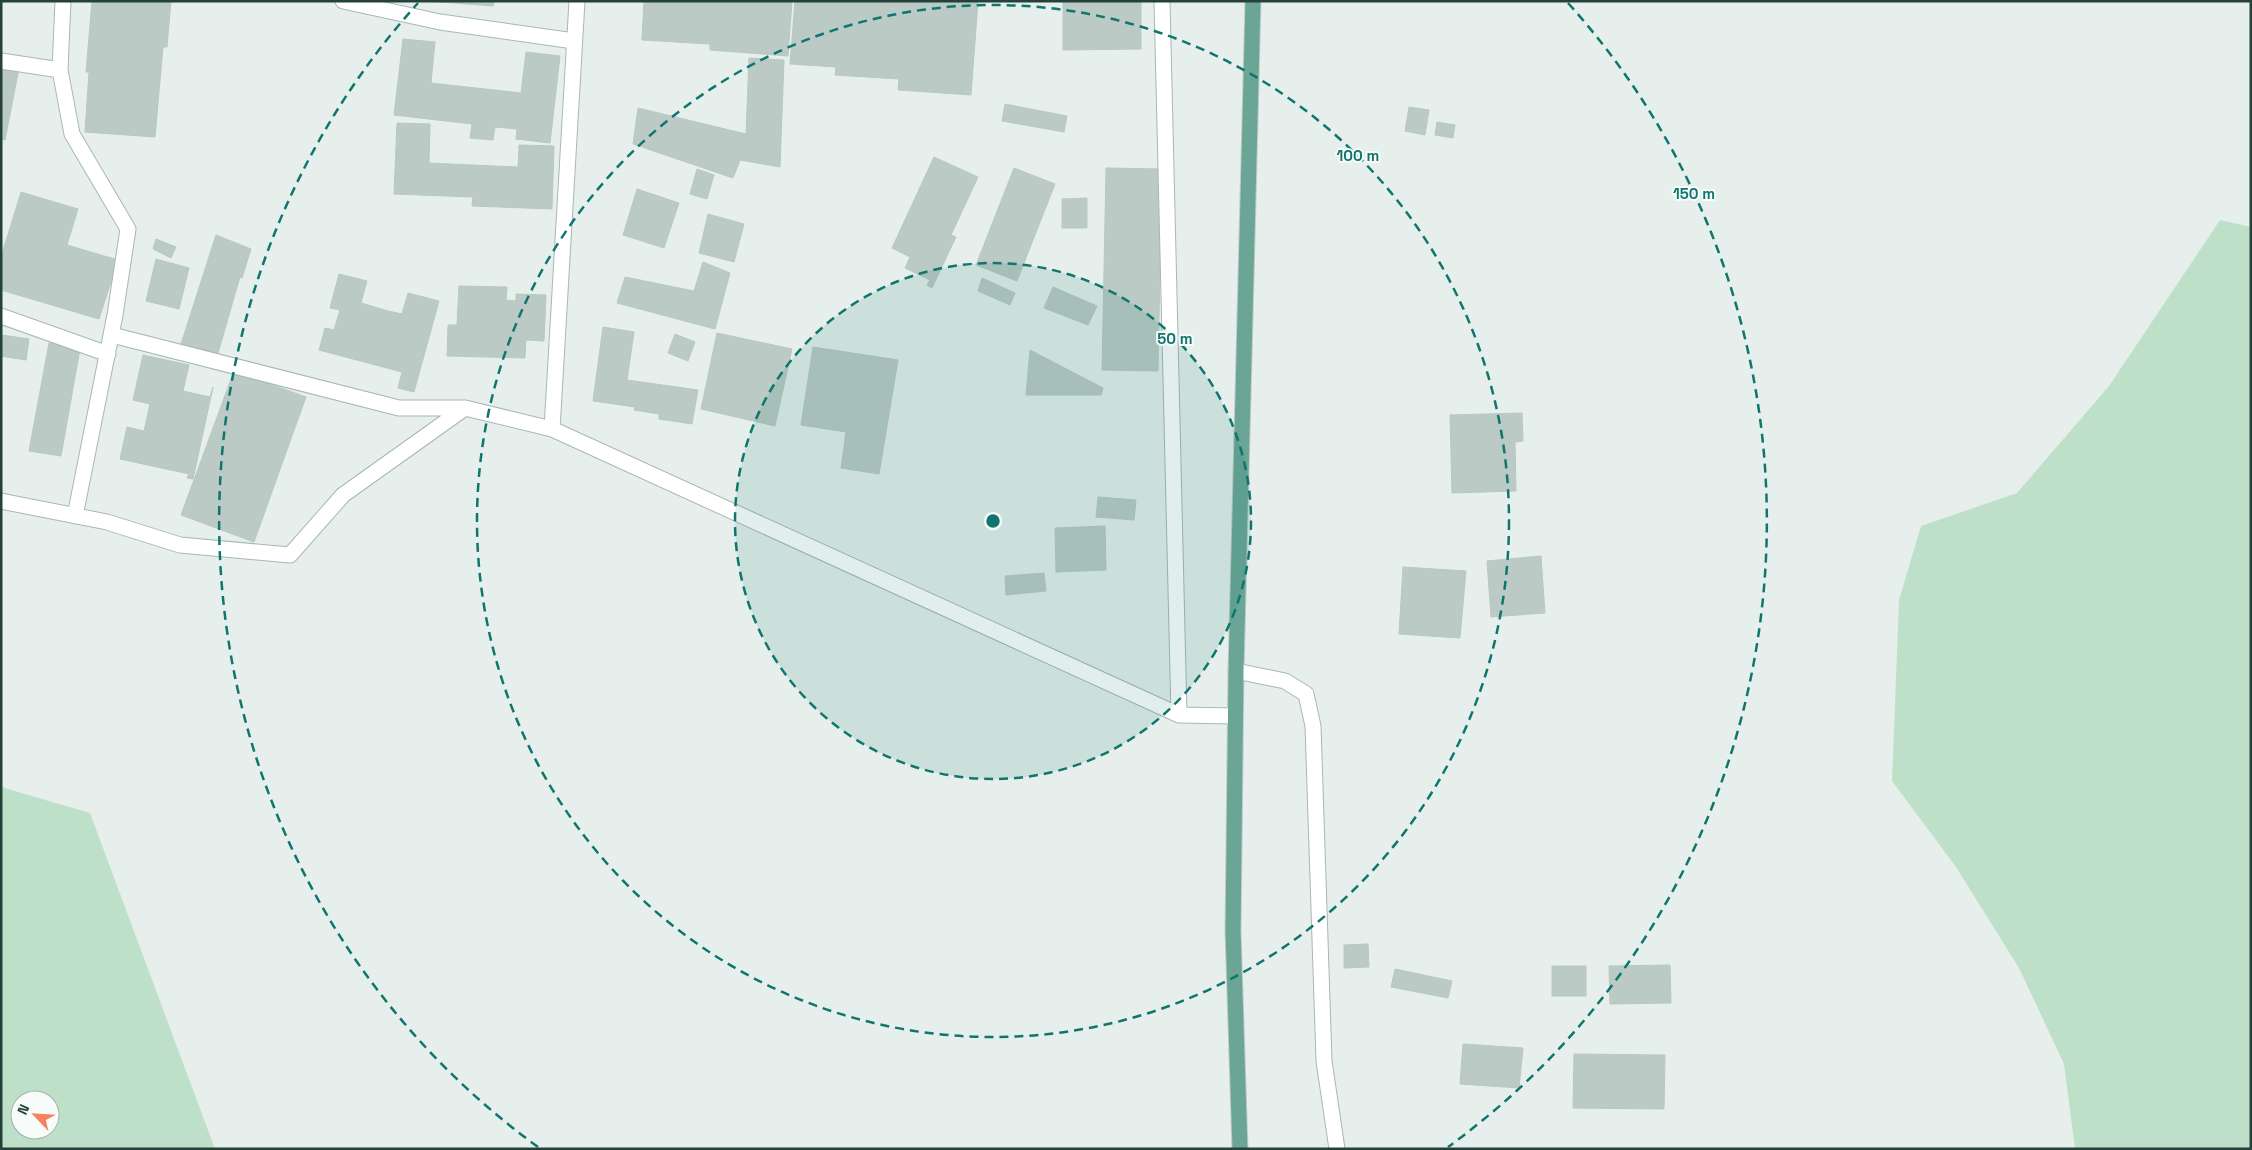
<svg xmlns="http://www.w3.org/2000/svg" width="2252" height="1150" font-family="'Space Grotesk',sans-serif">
  <rect width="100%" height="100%" fill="#e6efeb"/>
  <!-- green -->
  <path fill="#bfe0c8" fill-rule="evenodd" d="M 2220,220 L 2251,227 L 2251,1149 L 2075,1149 L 2064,1064 L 2019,968 L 1956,867 L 1892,781 L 1899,600 L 1921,526 L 2017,493 L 2109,386 Z
    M 1,787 L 90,813 L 215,1149 L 1,1149 ZM 20,1100 L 50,1100 L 50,1130 L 20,1130 Z"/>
  <!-- building -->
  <path fill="#bbcac4" stroke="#b8c9c2" d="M 92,1 L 171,1 L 167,47 L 163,47 L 155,137 L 85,132 L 89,72 L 86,72 Z
    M 427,1 L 494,1 L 493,6 Z
    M 644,1 L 792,1 L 788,56 L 710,50 L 710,44 L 642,40 Z
    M 795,1 L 978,1 L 971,95 L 898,90 L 899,79 L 835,75 L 836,67 L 790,64 Z
    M 1063,1 L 1141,1 L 1141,49 L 1063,50 Z
    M 403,39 L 435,42 L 431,83 L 521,93 L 526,52 L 560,56 L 550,143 L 516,139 L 517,129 L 495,127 L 493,140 L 470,138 L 472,124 L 394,115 Z
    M 749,58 L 784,60 L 780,167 L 740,160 L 733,178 L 633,144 L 638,108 L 746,134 Z
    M 1,59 L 20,63 L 5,140 L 1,139 Z
    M 1005,104 L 1067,116 L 1064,132 L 1002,121 Z
    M 1409,107 L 1429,110 L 1425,135 L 1405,131 Z
    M 1437,122 L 1455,125 L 1453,138 L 1435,135 Z
    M 397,123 L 430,124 L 429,163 L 518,167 L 519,145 L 554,146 L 552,209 L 472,206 L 473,197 L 394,194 Z
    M 934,157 L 978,177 L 951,235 L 956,237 L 932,288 L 927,285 L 930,280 L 905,268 L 910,257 L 892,248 Z
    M 1014,168 L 1055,184 L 1017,281 L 976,265 Z
    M 1106,168 L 1162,169 L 1158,371 L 1102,370 Z
    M 697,169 L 714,175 L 707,199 L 690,194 Z
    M 637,189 L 679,203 L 664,248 L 623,235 Z
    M 21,192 L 78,209 L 67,245 L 118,260 L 99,319 L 1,290 L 1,257 Z
    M 1087,198 L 1087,228 L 1062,228 L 1062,199 Z
    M 708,214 L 744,224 L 734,262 L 699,253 Z
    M 216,235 L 251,249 L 242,278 L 240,277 L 216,360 L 180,347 Z
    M 156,239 L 176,247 L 171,258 L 153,249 Z
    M 156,259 L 189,268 L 179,309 L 146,301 Z
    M 703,262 L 730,273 L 715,329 L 617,303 L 625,277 L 694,291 Z
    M 339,274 L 367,281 L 361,303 L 388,311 L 402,314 L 408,293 L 439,301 L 414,392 L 398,388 L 402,372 L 319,350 L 325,328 L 334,330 L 340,310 L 330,308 Z
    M 982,278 L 1015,293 L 1010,305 L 978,291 Z
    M 459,286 L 507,287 L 506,300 L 516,301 L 516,294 L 546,295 L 544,341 L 526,340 L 525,358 L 447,356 L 448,325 L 457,325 Z
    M 1053,287 L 1097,306 L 1088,325 L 1044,308 Z
    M 603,327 L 634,332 L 627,380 L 698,390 L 692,424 L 659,419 L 659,414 L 634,410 L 635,407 L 593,401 Z
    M 717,333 L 792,349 L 775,426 L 701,409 Z
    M 675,334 L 695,342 L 688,361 L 668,353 Z
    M 2,335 L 29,339 L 26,360 L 1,356 Z
    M 49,343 L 80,349 L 61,456 L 29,451 Z
    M 813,347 L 898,360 L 879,474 L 841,468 L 846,432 L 801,425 Z
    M 1030,350 L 1103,388 L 1101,395 L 1026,395 Z
    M 143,355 L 189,365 L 183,391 L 210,397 L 213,387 L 193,479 L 187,478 L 189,474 L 120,459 L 127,427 L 144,431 L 150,404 L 133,400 Z
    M 234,371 L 306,397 L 254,542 L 181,515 Z
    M 1522,413 L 1523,441 L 1515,442 L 1516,491 L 1452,493 L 1450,415 Z
    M 1098,497 L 1136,500 L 1134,520 L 1096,517 Z
    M 1105,526 L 1106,570 L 1056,572 L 1055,528 Z
    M 1541,556 L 1545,613 L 1491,617 L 1487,561 Z
    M 1403,567 L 1466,571 L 1460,638 L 1399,634 Z
    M 1044,573 L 1046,591 L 1006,595 L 1005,576 Z
    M 1368,944 L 1369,967 L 1344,968 L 1344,945 Z
    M 1670,965 L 1671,1003 L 1610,1004 L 1609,966 Z
    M 1552,966 L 1586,966 L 1586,996 L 1552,996 Z
    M 1395,969 L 1452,981 L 1448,998 L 1391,987 Z
    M 1463,1044 L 1523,1048 L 1519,1088 L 1460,1084 Z
    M 1574,1054 L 1665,1055 L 1664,1109 L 1573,1108 Z"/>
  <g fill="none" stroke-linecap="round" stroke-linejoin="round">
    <defs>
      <path id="minor" d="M 63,1 L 60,70 L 72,134 L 128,229 L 115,315 L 75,516
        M 343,1 L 440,22 L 574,41
        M 1162,1 L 1179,715
        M 1,61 L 60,70
        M 1,316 L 108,354
        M 112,335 L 399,408 L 465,408 L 552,429 L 1179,715 L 1235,716
        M 552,429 L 577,1
        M 1,501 L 107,522 L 180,545 L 290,555 L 343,495 L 465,408
        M 1236,671 L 1285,681 L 1306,694 L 1313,726 L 1324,1061 L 1337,1149"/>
      <path id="primary" d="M 1240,1149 L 1233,931 L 1236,671 L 1253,1"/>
    </defs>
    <!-- minor casing -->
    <use href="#minor" stroke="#a8b8b2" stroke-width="17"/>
    <!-- primary casing -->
    <use href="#primary" stroke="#c2cac8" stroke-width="17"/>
    <!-- minor -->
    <use href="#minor" stroke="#fff" stroke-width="15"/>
    <!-- primary -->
    <use href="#primary" stroke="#6aa596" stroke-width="15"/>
  </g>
  <!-- distance rings -->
  <circle cx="993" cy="521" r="258" fill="#0f766e" fill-opacity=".12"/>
  <g fill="none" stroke="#0f766e" stroke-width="2.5" stroke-dasharray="9 6">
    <circle cx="993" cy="521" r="258"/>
    <circle cx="993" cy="521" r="516"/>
    <path d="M538 1147A774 774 0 0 1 418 3M1568 3A774 774 0 0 1 1448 1147"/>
  </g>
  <circle cx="993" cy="521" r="8" fill="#0f766e" stroke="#f7fbf9" stroke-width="2.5"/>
  <g font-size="15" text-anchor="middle" font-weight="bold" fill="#0f766e" stroke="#f7fbf9" stroke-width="4" stroke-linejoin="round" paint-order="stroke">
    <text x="1358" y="161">100 m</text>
    <text x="1694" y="199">150 m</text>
    <text x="1175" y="344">50 m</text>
  </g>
  <!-- border -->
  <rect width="2252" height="1150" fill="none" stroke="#24423a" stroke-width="5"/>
  <!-- north arrow -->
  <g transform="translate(35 1115) rotate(295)"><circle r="24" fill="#f7fbf9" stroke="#a3b1ad"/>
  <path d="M0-4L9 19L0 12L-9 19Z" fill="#f4845f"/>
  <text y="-8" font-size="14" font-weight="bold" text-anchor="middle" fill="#24423a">N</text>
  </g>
</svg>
